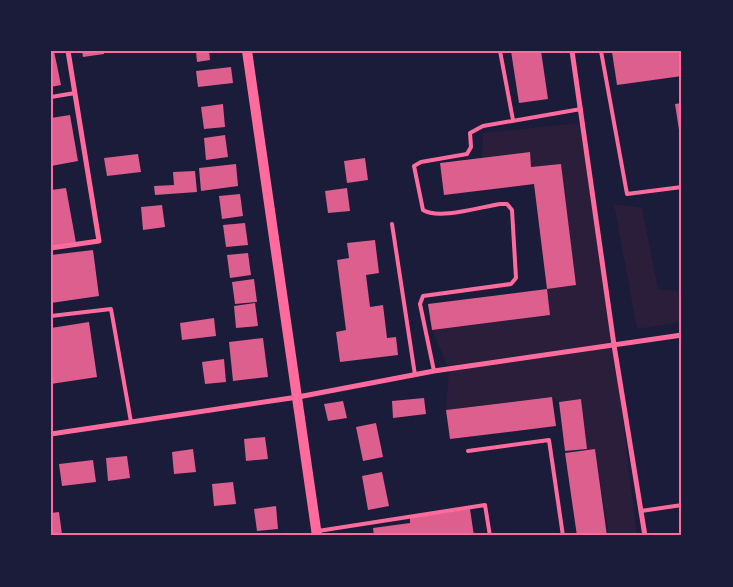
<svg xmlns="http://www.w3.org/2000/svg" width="733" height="587" font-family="'Golos Text',sans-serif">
  <rect width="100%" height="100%" fill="#1b1b3a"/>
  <!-- green -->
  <path fill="#2a1e3b" d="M 579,123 L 614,345 L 637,536 L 609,536 L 595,449 L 587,449 L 581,399 L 559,402 L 552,397 L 446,410 L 449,369 L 432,330 L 550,315 L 547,289 L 576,285 L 561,164 L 531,167 L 529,152 L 482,158 L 483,133 Z
    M 614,204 L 642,208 L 658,289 L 682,291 L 682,322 L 637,329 Z"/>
  <!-- building -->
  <path fill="#dd5f8e" d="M 51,51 L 54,51 L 61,85 L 51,87 Z
    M 82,51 L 104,51 L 104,54 L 83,57 Z
    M 196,51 L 209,51 L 210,60 L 197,62 Z
    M 511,51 L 541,51 L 548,99 L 519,103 Z
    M 682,51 L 682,76 L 617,85 L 612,52 Z
    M 231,67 L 233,83 L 198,87 L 196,71 Z
    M 682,103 L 682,143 L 681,143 L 675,104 Z
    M 223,104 L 225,127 L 204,129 L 201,107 Z
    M 70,115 L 78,161 L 51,166 L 51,118 Z
    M 225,135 L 228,157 L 206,160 L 204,138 Z
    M 530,152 L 531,167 L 561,164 L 576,285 L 547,289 L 550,315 L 432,330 L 428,304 L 547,289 L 534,184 L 444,195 L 440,163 Z
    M 138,154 L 141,172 L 107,176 L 104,158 Z
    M 365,158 L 368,180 L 347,183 L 344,161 Z
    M 236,164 L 238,186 L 201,191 L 199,168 Z
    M 195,171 L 197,192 L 155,195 L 154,186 L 174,185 L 173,172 Z
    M 66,188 L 76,243 L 51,247 L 51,190 Z
    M 347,188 L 350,211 L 328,213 L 325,191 Z
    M 240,194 L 243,216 L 222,219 L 219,196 Z
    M 162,205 L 165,227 L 143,230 L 141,207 Z
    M 245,223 L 248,245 L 226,247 L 223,225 Z
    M 375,240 L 379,273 L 366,275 L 370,307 L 383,305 L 387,338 L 396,337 L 398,355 L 340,362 L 336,332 L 346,330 L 337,260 L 349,258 L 347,243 Z
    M 93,250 L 99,296 L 51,303 L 51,255 Z
    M 248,253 L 251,275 L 230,278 L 227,255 Z
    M 254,279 L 257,302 L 235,304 L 232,282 Z
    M 255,303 L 258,326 L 236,328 L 234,306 Z
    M 214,318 L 216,336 L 182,340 L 180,323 Z
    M 89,322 L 97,377 L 51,384 L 51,328 Z
    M 263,338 L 268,377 L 233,381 L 229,342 Z
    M 224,359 L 226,382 L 205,384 L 202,362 Z
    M 552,397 L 556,426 L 450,439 L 446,410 Z
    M 424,398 L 426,414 L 393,418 L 392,401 Z
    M 581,399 L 587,449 L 565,451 L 559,402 Z
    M 343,401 L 347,418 L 328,421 L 324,404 Z
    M 376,423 L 383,457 L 363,461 L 356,427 Z
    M 265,437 L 268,459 L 246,461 L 244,439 Z
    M 193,449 L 196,472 L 174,474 L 172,452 Z
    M 595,449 L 607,536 L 577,536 L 565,453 Z
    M 127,456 L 130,478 L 108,481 L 106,458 Z
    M 93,460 L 96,482 L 62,486 L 59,464 Z
    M 382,472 L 389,506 L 368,510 L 362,476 Z
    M 233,482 L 236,504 L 214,506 L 212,484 Z
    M 276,506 L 278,529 L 257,531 L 254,509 Z
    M 470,509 L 474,536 L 374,536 L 373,528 L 410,523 L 410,518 Z
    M 59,512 L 62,534 L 51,535 L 51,513 Z"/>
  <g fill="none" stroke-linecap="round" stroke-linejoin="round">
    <!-- service -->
    <path stroke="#ff6b9d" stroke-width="4" d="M 500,51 L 513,120
      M 601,51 L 627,194 L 682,187
      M 51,97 L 75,93
      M 392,224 L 415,375
      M 51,316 L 111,309 L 131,422
      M 434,371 L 420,304 L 423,296 L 511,284 L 516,278 L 512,210 L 507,204 L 500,204 C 480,207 439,220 423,210 L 414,166 L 421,162 L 467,154 L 471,147 L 470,133 L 483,126 L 581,109
      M 468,451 L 549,440 L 563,536
      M 641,511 L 682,505
      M 318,531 L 485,505 L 490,536"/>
    <!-- minor -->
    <path stroke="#ff6b9d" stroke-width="5" d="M 572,51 L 614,345 L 645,536
      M 51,248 L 99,241 L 68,51
      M 51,434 L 298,397 L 434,371 L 682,335"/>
    <!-- secondary -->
    <path stroke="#ff6b9d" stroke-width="10" d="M 247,51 L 317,536"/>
  </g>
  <!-- border -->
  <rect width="733" height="587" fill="none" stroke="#1b1b3a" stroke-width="105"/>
  <rect x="52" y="52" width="628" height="482" fill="none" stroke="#ff6b9d" stroke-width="2"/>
</svg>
